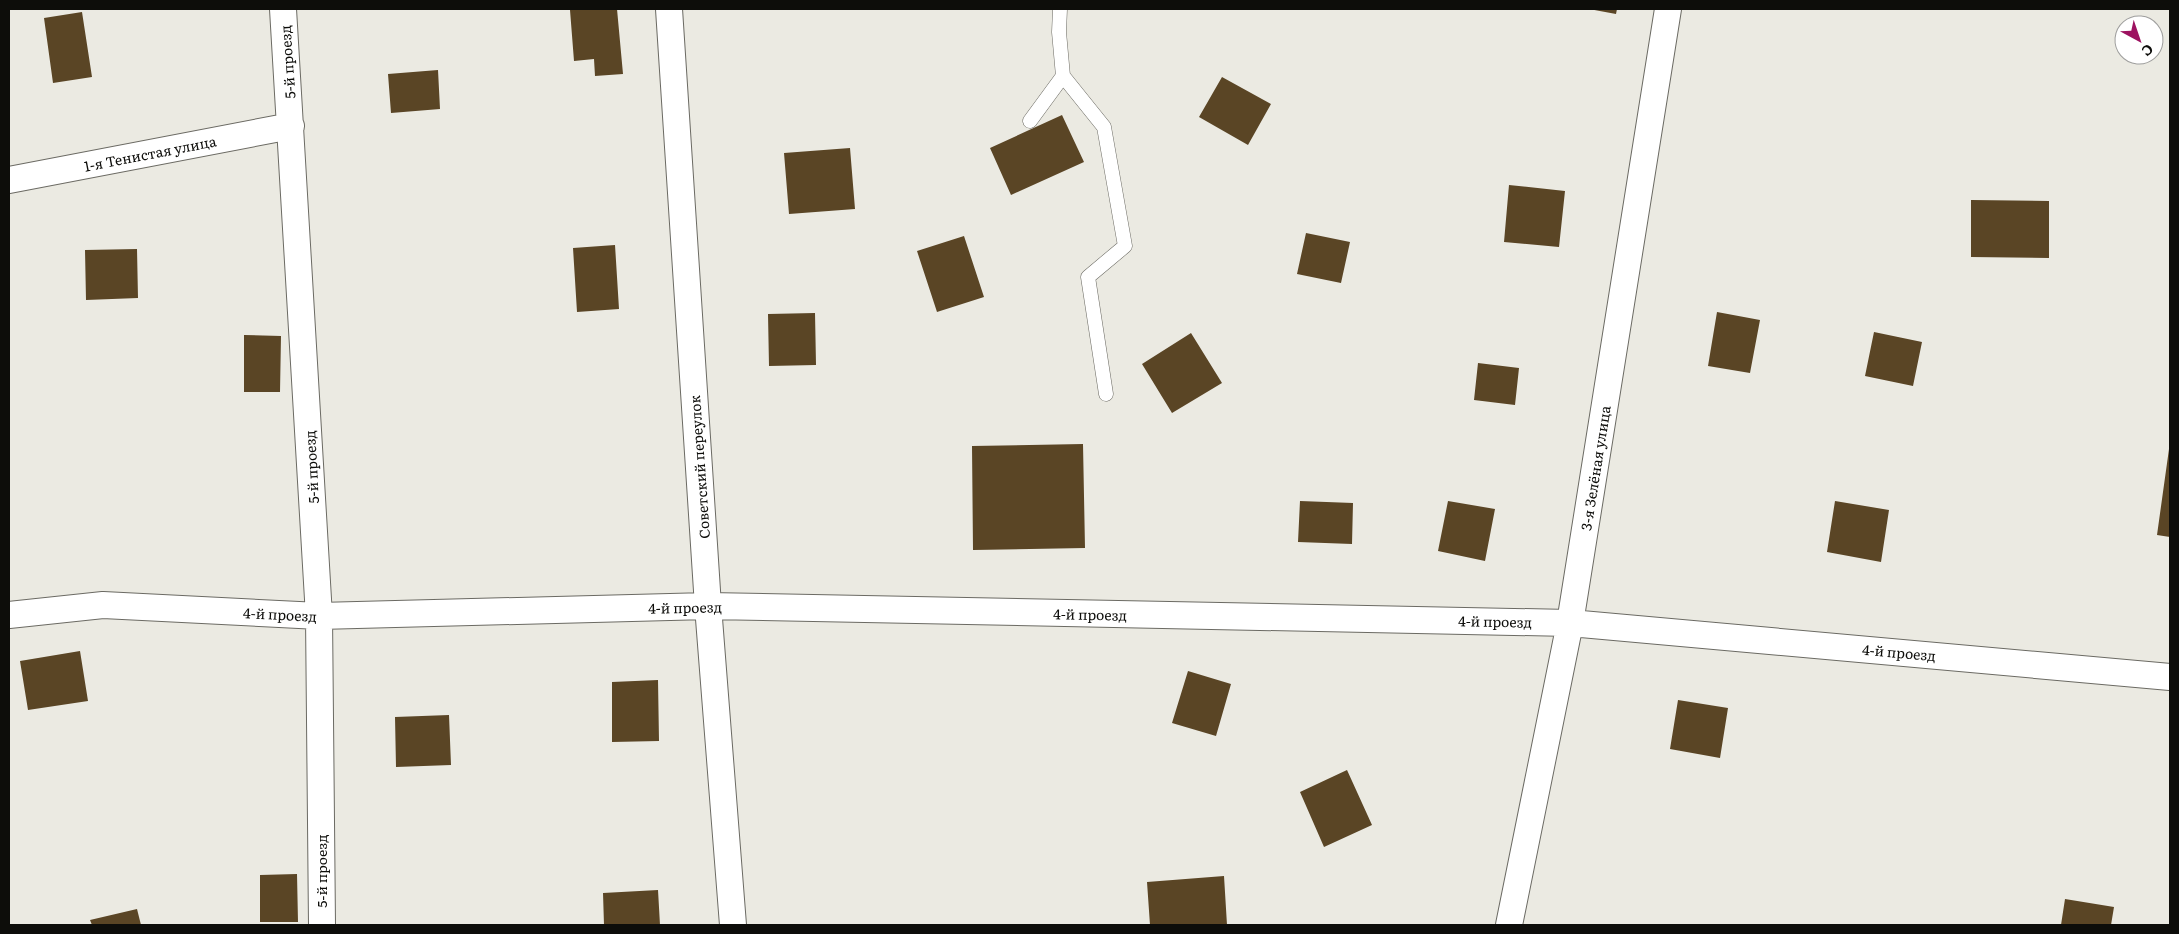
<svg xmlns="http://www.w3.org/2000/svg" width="2179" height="934" font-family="Literata,serif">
  <rect width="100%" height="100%" fill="#ebeae2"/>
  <!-- building -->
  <path fill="#5a4525" d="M 584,9 L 617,9 L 623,74 L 595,76 L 594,59 L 574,61 L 570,10 Z
    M 1589,9 L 1617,9 L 1616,14 Z
    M 82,12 L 92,77 L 53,83 L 44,18 Z
    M 438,70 L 440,109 L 391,113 L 388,74 Z
    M 1222,77 L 1271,104 L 1248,145 L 1199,117 Z
    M 1062,115 L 1084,162 L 1011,195 L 990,148 Z
    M 850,148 L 855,209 L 789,214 L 784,153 Z
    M 1509,185 L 1565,191 L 1559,247 L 1504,242 Z
    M 1971,200 L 2049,201 L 2049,258 L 1971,257 Z
    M 1306,233 L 1350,242 L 1341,283 L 1297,274 Z
    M 964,236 L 984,297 L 937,312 L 917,251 Z
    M 615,245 L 619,309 L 577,312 L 573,248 Z
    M 137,249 L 138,298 L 86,300 L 85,250 Z
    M 1717,312 L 1760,320 L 1750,373 L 1708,366 Z
    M 815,313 L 816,365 L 769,366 L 768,314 Z
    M 1874,332 L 1922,342 L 1913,386 L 1865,376 Z
    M 1191,333 L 1222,383 L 1172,413 L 1142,364 Z
    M 244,335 L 281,336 L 280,392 L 244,392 Z
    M 1478,363 L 1519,368 L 1515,405 L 1474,400 Z
    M 1083,444 L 1085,548 L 973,550 L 972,446 Z
    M 2169,449 L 2170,449 L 2170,537 L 2157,535 Z
    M 1300,501 L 1353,503 L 1352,544 L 1298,542 Z
    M 1448,501 L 1495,509 L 1485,561 L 1438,551 Z
    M 1835,501 L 1889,510 L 1881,562 L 1827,552 Z
    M 80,651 L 88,701 L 28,710 L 20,661 Z
    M 1188,671 L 1231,684 L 1216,736 L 1172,723 Z
    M 658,680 L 659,741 L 612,742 L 612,682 Z
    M 1678,700 L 1728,708 L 1720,758 L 1670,749 Z
    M 449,715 L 451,765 L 396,767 L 395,717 Z
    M 1347,770 L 1372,825 L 1324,847 L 1300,792 Z
    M 297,874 L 298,922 L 260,922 L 260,875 Z
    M 1224,876 L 1227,925 L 1150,925 L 1147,882 Z
    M 658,890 L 660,925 L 604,925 L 603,893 Z
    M 2065,899 L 2114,907 L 2111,925 L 2061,925 Z
    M 137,909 L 141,925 L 92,925 L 90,920 Z"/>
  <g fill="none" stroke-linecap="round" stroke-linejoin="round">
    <defs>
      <path id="service" d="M 1060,9 L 1059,32 L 1063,76 L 1104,127 L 1125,246 L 1088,277 L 1106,394
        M 1030,121 L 1063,76"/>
      <path id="minor" d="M 283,9 L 319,616 L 322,925
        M 669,9 L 708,606 L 733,925
        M 9,180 L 291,126
        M 9,615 L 103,605 L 319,616 L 708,606 L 1570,623 L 2170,677
        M 1509,925 L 1570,623 L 1668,9"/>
    </defs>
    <!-- service casing -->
    <use href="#service" stroke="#6b6a63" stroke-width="15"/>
    <!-- minor casing -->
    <use href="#minor" stroke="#6b6a63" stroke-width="28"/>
    <!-- service -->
    <use href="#service" stroke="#fff" stroke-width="14"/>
    <!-- minor -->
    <use href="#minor" stroke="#fff" stroke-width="26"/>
  </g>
  <g text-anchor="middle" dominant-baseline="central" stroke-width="5" stroke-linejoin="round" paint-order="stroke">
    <!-- street labels -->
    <g font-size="14" fill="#0d0d0a" stroke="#fff">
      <text transform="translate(287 62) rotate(-94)">5-й проезд</text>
      <text transform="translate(150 153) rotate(-11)">1-я Тенистая улица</text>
      <text transform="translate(311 467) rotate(-93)">5-й проезд</text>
      <text transform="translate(699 467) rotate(-94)">Советский переулок</text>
      <text transform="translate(1595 468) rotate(-81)">3-я Зелёная улица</text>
      <text transform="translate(685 607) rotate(-1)">4-й проезд</text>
      <text transform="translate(280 614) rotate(3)">4-й проезд</text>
      <text transform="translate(1090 614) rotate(1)">4-й проезд</text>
      <text transform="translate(1495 621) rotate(1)">4-й проезд</text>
      <text transform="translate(1899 652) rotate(5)">4-й проезд</text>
      <text transform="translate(321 871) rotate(-90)">5-й проезд</text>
    </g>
  </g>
  <!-- border -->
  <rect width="2179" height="934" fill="none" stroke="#0d0d0a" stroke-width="20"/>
  <!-- north arrow -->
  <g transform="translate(2139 40) rotate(140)"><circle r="24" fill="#ffffff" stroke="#9e9e9d"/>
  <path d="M0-4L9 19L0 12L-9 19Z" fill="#9d1260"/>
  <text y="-8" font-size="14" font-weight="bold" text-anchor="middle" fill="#0d0d0a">С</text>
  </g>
</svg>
